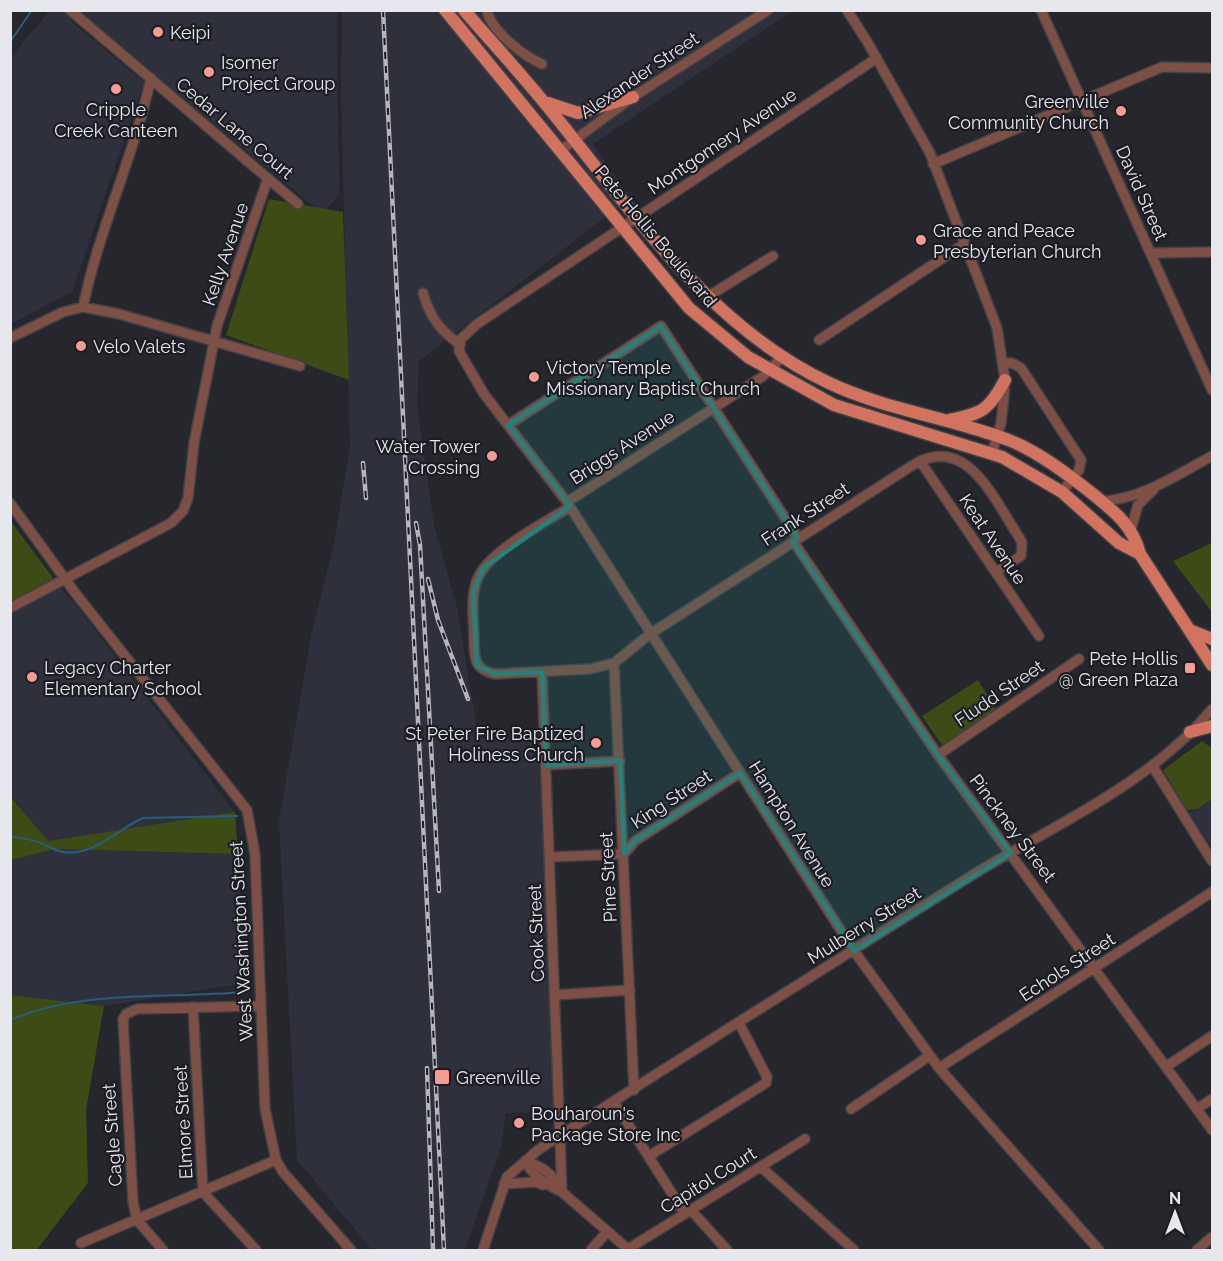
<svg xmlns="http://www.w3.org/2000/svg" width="1223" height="1261" font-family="Raleway,sans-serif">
  <rect width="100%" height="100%" fill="#25272d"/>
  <!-- built -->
  <path fill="#2e303c" d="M 49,11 L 337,11 L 339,194 L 323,214 L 83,16 L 72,22 L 144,82 L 72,292 L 11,324 L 11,57 Z
    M 342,11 L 792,11 L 593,144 L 630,198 L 419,361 L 417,404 L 434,525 L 457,607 L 478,735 L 541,742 L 560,1112 L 506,1113 L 501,1147 L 465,1250 L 372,1250 L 297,1160 L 279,821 L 312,631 L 334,544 L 350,446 L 341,97 Z
    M 59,586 L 79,609 L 235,812 L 48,842 L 11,796 L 10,613 Z
    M 1212,798 L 1212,848 L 1188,813 Z
    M 55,849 L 238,854 L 245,983 L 104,1006 L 11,995 L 10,860 Z"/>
  <!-- green -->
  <path fill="#3d4b14" d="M 269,199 L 343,212 L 349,380 L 226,335 Z
    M 10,520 L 59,586 L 11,613 L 10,613 Z
    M 1212,543 L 1212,612 L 1173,561 Z
    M 978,680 L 997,712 L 944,748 L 922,716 Z
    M 1202,741 L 1212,748 L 1212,799 L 1197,809 L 1187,810 L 1163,770 Z
    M 10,796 L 48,841 L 235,812 L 238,854 L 55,849 L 11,860 Z
    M 11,995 L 104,1006 L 86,1110 L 88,1183 L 38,1248 L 39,1250 L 11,1250 Z"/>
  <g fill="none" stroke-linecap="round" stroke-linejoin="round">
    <!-- stream -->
    <path stroke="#265d83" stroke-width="2" d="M 10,42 L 32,10
      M 10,836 C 19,838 29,839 38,842 C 45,844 52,849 59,851 C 91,860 117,829 143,818 L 237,816
      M 10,1020 C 82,989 166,999 243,992"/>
    <defs>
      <path id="minor" d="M 70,10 L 298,204
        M 487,10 C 490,30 525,57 542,64
        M 847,10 L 868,43 L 930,153 L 997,328 L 1005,380 L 1004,396 L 1001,423 L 992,453
        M 1041,10 L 1212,390
        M 877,58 L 477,324 L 461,339 L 459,351 L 484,394 L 567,502 L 854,951 L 939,1068 L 1099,1250
        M 561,150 L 633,97 L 768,10
        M 933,164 L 1162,67 L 1212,68
        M 1151,253 L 1212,252
        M 423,293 C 430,317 439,329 459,344
        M 707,297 L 773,256
        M 83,307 C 99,229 134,156 151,78
        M 10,338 L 63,312 L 83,307 L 119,314 L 300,366
        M 819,340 L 964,244
        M 1003,363 L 1012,363 L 1021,368 L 1081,460 L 1079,470 L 1062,492
        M 508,425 L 661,326 L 798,538
        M 920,461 L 1039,636
        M 1101,501 C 1141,500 1178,474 1212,456
        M 567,502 L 762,377 L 782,357
        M 10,503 L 76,594 L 247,810 L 255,854 L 265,1109 L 276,1160 L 283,1172 L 351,1250
        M 570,507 C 544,523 487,552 477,580 C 470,598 474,621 474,640 C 474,659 475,670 495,674 L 590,669 L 614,663 L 650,634 L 913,465 C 967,432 994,500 1019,537 L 1022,543 L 1021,556 L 996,572
        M 1131,529 L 1138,505 L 1154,489
        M 793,541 L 938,755 L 1212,1130
        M 10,608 L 171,523 L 183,511 L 188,498 L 194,443 L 217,326 L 268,178
        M 614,663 L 634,1090
        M 542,672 L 562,1192
        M 938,755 L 1079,659
        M 546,765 L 620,761
        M 1152,765 L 1212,861
        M 550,857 L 624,854 L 635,841 L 740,773
        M 555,995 L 630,990
        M 193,1007 L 203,1192 L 256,1250
        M 1167,1066 L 1212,1036
        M 939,1068 L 1212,892
        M 614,1102 L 685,1214
        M 1198,1108 L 1212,1099
        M 851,1109 L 929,1056
        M 649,1156 L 766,1083 L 767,1077 L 739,1023
        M 525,1161 C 533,1176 546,1185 562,1192 L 629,1250
        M 525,1161 C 542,1166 553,1174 561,1190
        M 761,1167 L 854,1250
        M 504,1184 L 535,1182 L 543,1185
        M 691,1210 L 727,1250
        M 81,1243 L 276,1160
        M 628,1249 L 805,1139
        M 163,1250 L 137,1220 L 133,1202 L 123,1019 L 126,1014 L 137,1009 L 261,1006
        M 483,1250 L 507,1177 L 538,1150 C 681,1057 827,967 971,876 C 1053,825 1149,785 1212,709
        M 591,1250 L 607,1232
        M 1197,1250 L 1212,1237"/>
      <path id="major" d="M 445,10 L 689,308 L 748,357 L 834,405 L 1002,457 L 1062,492 L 1119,543 L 1140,554
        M 464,10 C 495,46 527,80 556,117 C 636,216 711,327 829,383 C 886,410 952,418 1011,441 C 1040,453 1069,475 1094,495 C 1116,513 1133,526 1140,554 L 1212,665
        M 548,103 L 578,113 L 633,97
        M 949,420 C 982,414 989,410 1005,380
        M 1192,631 L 1212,639
        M 1190,732 L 1212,726"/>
    </defs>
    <!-- minor casing -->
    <use href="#minor" stroke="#404248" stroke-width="12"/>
    <!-- major casing -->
    <use href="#major" stroke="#404248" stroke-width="15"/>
    <!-- minor -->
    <use href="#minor" stroke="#7d4f45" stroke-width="9"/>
    <!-- major -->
    <use href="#major" stroke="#d27360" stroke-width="12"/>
    <defs>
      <path id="rail" d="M 383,10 L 444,1250
        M 363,463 L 366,498
        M 416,523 L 420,545 L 439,891
        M 428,579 L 438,620 L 468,699
        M 427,1068 L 433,1250"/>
    </defs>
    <!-- rail casing -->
    <use href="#rail" stroke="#b5b6bb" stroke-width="4.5"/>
    <!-- rail -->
    <use href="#rail" stroke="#1c1d23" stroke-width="2" stroke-dasharray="7" stroke-linecap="butt"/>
  </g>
  <!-- marked area -->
  <path fill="#25817b" fill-opacity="0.2" stroke="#25817b" stroke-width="4.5" stroke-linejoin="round" d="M 661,326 L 798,538 L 793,542 L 938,755 L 1011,853 L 854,951 L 740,773 L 635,841 L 624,854 L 620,761 L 546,765 L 542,672 L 495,674 L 477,666 L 473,592 L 483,568 L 570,506 L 508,425 Z"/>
  <!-- markers -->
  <g fill="#f59c92" stroke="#1c1d23" stroke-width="2">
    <circle cx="158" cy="32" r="6"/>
    <circle cx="209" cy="72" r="6"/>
    <circle cx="116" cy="89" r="6"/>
    <circle cx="1121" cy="111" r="6"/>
    <circle cx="921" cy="240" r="6"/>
    <circle cx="81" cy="346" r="6"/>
    <circle cx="534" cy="377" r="6"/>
    <circle cx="492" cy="456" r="6"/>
    <rect x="1184" y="662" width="12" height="12" rx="3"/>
    <circle cx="32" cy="677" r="6"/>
    <circle cx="596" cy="743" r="6"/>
    <rect x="434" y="1069" width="16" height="16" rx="3"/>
    <circle cx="519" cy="1123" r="6"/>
  </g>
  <g text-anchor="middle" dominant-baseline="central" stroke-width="4.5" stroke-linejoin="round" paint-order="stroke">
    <!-- poi labels -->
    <g font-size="18" fill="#e7e8ed" stroke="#1c1d23" text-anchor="start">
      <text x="170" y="32">Keipi</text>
      <text x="221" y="62">Isomer<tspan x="221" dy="21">Project Group</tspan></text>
      <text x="1109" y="101" text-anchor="end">Greenville<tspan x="1109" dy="21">Community Church</tspan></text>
      <text x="116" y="109" text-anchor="middle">Cripple<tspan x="116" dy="21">Creek Canteen</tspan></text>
      <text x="933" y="230">Grace and Peace<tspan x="933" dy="21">Presbyterian Church</tspan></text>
      <text x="93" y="346">Velo Valets</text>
      <text x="546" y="367">Victory Temple<tspan x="546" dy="21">Missionary Baptist Church</tspan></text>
      <text x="480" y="446" text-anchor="end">Water Tower<tspan x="480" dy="21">Crossing</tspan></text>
      <text x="1178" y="658" text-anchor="end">Pete Hollis<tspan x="1178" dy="21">@ Green Plaza</tspan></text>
      <text x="44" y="667">Legacy Charter<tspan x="44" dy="21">Elementary School</tspan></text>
      <text x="584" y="733" text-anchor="end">St Peter Fire Baptized<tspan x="584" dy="21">Holiness Church</tspan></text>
      <text x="456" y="1077">Greenville</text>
      <text x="531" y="1113">Bouharoun's<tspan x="531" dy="21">Package Store Inc</tspan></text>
    </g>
    <!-- street labels -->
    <g font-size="18" fill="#e7e8ed" stroke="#1c1d23">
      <text transform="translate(639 75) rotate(-34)">Alexander Street</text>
      <text transform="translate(235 128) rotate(40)">Cedar Lane Court</text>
      <text transform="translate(722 141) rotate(-34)">Montgomery Avenue</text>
      <text transform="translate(1142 193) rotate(66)">David Street</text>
      <text transform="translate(656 236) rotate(50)">Pete Hollis Boulevard</text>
      <text transform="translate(225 254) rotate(-71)">Kelly Avenue</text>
      <text transform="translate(622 447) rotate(-33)">Briggs Avenue</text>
      <text transform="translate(805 514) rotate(-33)">Frank Street</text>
      <text transform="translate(993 539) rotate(56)">Keat Avenue</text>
      <text transform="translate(999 693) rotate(-34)">Fludd Street</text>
      <text transform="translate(671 799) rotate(-33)">King Street</text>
      <text transform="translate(792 824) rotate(58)">Hampton Avenue</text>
      <text transform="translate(1013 828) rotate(53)">Pinckney Street</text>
      <text transform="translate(608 877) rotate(-93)">Pine Street</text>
      <text transform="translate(864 925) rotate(-32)">Mulberry Street</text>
      <text transform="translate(536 933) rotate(-92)">Cook Street</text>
      <text transform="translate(241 941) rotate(-93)">West Washington Street</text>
      <text transform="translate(1067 967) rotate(-33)">Echols Street</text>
      <text transform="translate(183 1122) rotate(-93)">Elmore Street</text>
      <text transform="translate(112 1135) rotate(-94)">Cagle Street</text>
      <text transform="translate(708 1180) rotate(-32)">Capitol Court</text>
    </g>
  </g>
  <!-- border -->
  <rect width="1223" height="1261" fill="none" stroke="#e7e8ed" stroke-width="24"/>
  <!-- north arrow -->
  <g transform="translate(1175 1213)" stroke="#1c1d23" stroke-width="4.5" paint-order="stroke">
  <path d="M0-4.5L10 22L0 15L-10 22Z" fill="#e7e8ed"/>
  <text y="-9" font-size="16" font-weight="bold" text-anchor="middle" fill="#e7e8ed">N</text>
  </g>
</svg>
